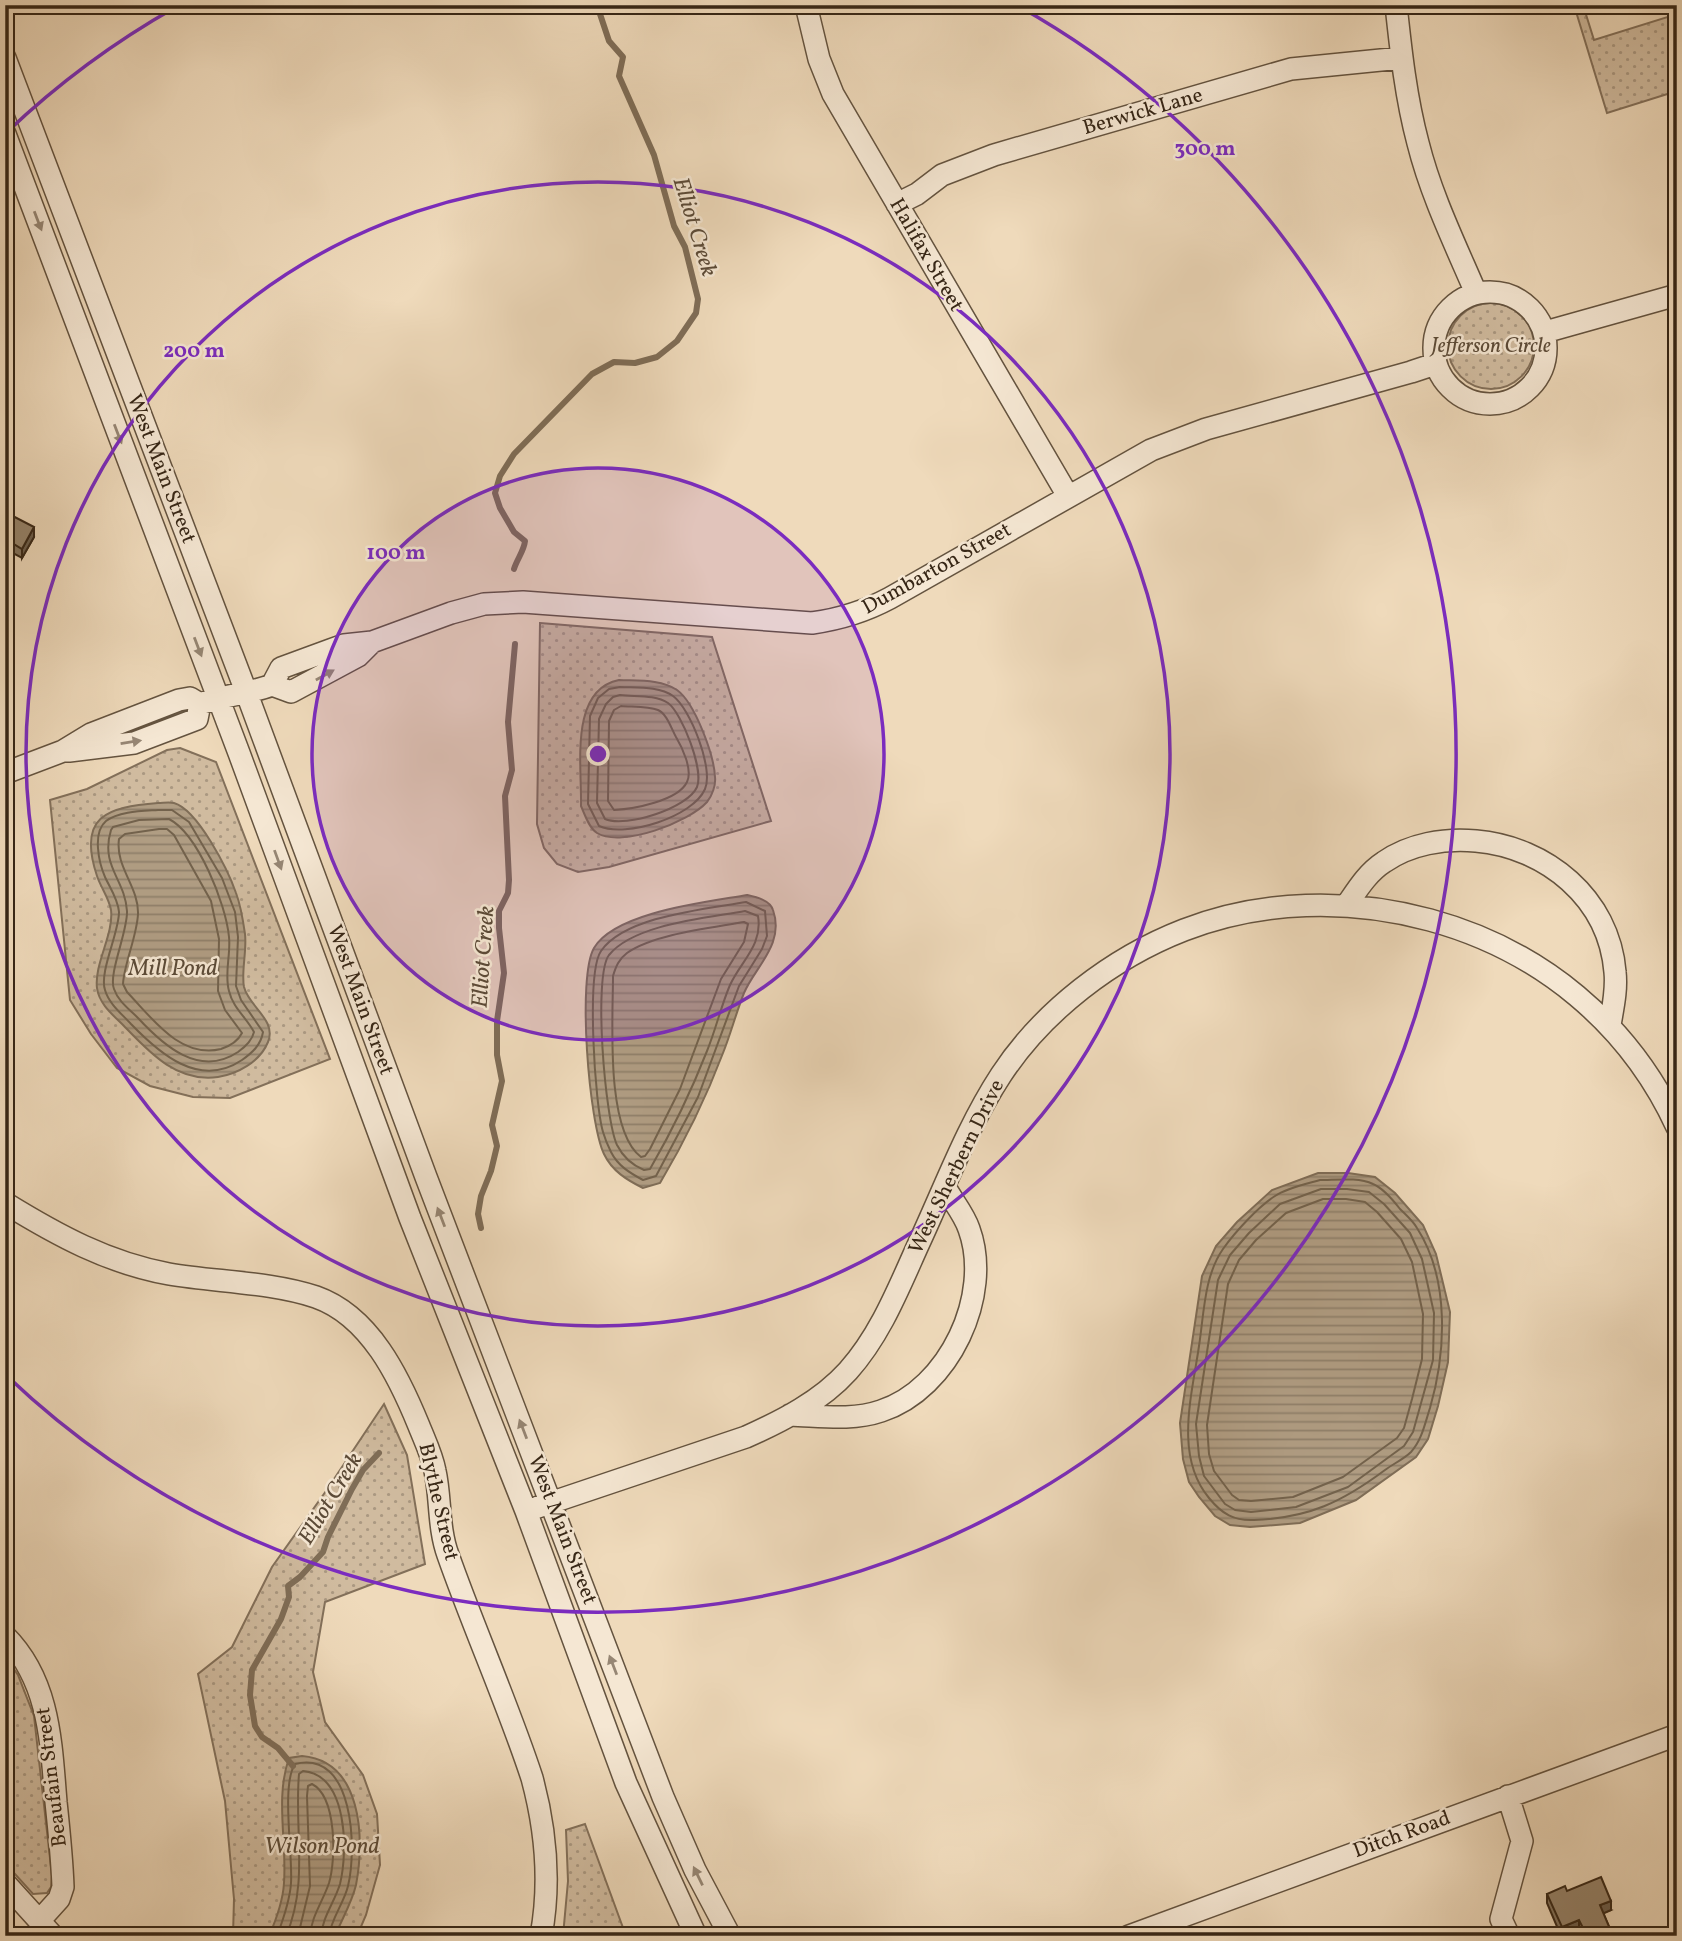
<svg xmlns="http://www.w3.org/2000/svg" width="1682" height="1941" font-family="Vollkorn,serif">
  <defs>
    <pattern id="grass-dots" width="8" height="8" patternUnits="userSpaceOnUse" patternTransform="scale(1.75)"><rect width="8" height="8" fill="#d0bb9f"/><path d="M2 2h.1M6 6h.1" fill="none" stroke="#aa9881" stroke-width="1.8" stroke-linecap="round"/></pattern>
    <pattern id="water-rules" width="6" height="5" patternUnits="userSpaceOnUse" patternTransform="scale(1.75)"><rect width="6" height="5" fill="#b09d83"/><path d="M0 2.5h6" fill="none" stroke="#90806a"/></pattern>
  </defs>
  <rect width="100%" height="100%" fill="#efdabb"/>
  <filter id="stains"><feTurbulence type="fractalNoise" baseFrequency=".00286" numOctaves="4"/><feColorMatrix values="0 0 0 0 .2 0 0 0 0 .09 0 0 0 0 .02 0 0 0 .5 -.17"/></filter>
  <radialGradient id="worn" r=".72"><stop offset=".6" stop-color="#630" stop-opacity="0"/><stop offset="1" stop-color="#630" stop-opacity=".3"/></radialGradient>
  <!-- grass -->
  <path fill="url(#grass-dots)" stroke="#83705a" stroke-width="2" d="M 1574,5 L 1583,5 L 1594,40 L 1677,14 L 1677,91 L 1607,113 Z
    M1448 346a43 43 0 1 1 86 0a43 43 0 1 1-86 0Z
    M 540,623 L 712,637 L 771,821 L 609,867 L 578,872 L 557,864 L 544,848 L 537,824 Z
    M 180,748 L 216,762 L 330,1059 L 230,1098 L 193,1097 L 150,1086 L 117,1068 L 91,1034 L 70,1000 L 50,800 L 87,789 L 167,750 Z
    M 384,1404 L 407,1455 L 425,1564 L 325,1602 L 313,1672 L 325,1722 L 363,1775 L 377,1814 L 380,1865 L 366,1915 L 357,1936 L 233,1936 L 234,1899 L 225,1801 L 198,1674 L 232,1647 L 272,1567 L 326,1491 Z
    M 5,1656 L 18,1675 L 34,1716 L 52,1876 L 51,1887 L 47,1893 L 33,1894 L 5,1863 Z
    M 585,1824 L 626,1936 L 563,1936 L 568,1881 L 566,1830 Z"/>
  <!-- water -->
  <path fill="url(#water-rules)" stroke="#7f6d57" stroke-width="2" d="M 619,680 C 637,681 661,679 677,690 C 695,703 714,755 715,777 C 716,785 712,796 707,802 C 689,822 622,848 597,833 C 589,828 585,815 581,806 C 582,766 569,690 619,680 Z
    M 158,803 C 163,803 169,802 174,803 C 198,810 228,870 236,893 C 241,906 243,920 245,934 C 247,951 241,972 244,987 C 249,1007 277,1020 268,1042 C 260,1062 237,1074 218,1077 C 177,1083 149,1052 124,1026 C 113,1015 99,1004 97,988 C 94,964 114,934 111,910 C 109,898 101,888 97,876 C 77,816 107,807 158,803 Z
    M 747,895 C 756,897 770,900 773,910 C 785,944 755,967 744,993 C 736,1013 731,1033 723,1053 C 706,1098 685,1141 660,1183 L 643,1188 C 627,1180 612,1171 604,1154 C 589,1123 577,977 594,948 C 615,912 707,902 747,895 Z
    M 1318,1173 L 1348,1173 L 1375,1177 L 1395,1193 L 1423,1225 L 1436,1254 L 1450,1312 L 1448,1362 L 1438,1406 L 1428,1439 L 1416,1457 L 1356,1500 L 1300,1523 L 1250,1527 L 1230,1525 L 1215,1516 L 1199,1497 L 1189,1482 L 1183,1459 L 1180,1423 L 1202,1276 L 1216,1246 L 1237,1222 L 1272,1190 Z
    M 302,1756 C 362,1761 365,1838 356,1885 C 352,1902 342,1919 335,1936 L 269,1936 C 276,1920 283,1900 284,1883 C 287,1841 275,1798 289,1758 Z"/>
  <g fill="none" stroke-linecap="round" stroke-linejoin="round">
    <!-- shore -->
    <path stroke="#73624c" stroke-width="2" d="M 620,687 C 636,688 659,686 673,696 C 690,708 714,769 705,789 C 693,817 626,838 599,826 L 588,804 L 590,716 L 598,698 L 609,689 Z
      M 620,695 C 634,697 655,694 668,703 C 682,713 704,770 697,787 C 688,808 626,828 605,819 L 597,803 L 599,719 L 606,704 L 613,697 Z
      M 621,706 C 632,707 648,706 658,710 C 667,714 671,728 676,737 C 682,747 693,770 687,782 C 678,801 633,809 614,810 L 608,801 L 609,721 L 614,710 Z
      M 158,810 L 172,810 L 189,822 L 222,878 L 235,912 L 238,937 L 236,986 L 241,1000 L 263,1032 C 261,1045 252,1053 242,1060 C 199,1089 159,1053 131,1024 C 122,1014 109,1004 105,990 C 99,972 119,933 119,912 C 118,899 110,888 105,877 C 99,863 92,833 106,821 C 119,811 143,811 158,810 Z
      M 169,819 C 198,834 226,904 229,937 C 231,954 224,974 229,991 C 233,1008 246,1017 254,1032 C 252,1041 245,1047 238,1052 C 199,1078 163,1045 138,1018 C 129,1009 118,1001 114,989 C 108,974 128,931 127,911 C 125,879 100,866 111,830 L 113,827 L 139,820 Z
      M 159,829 L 167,829 L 174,835 L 211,901 L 219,939 L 218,991 L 225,1010 L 242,1033 C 238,1041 230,1046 221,1049 C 180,1059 152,1018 127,992 L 123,984 C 124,964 137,936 138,914 C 139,887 115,867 119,839 L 125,834 Z
      M 746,902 L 765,911 L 767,936 L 762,949 L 739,986 L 698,1097 L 656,1176 L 643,1180 C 630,1173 618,1166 611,1152 C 608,1146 605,1139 603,1132 C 595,1105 586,973 601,951 C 625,916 706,909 746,902 Z
      M 745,911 L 758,916 C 763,945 741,961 730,985 C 721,1006 716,1029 707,1051 C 691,1092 672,1131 650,1169 L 644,1170 C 632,1165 623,1157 617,1145 C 605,1119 593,976 609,955 C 634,924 707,918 745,911 Z
      M 744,922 L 748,924 L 744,942 L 721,979 L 680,1089 L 650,1149 L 645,1156 L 641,1157 C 605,1130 613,1019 613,976 C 616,966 619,959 627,953 C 654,934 711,928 744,922 Z
      M 1320,1180 C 1336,1180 1358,1177 1373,1184 C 1383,1188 1393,1200 1400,1209 C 1406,1215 1413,1221 1417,1228 C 1450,1279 1446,1353 1430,1408 C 1425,1423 1422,1440 1411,1452 C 1404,1459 1393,1464 1385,1470 C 1342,1502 1309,1518 1254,1520 C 1234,1521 1222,1514 1209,1498 C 1174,1456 1192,1395 1199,1346 C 1204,1314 1204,1276 1223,1249 C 1235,1232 1258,1207 1275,1196 C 1287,1188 1306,1184 1320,1180 Z
      M 1347,1189 L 1369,1192 L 1384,1204 L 1410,1233 L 1422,1259 L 1434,1313 L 1433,1360 L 1413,1432 L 1404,1446 L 1348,1487 L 1296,1507 L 1251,1512 L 1235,1510 L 1225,1504 L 1204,1476 L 1199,1456 L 1196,1424 L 1218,1280 L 1230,1255 L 1249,1233 L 1280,1204 L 1321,1189 Z
      M 1323,1199 L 1346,1199 L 1365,1202 L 1377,1212 L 1401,1239 L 1412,1262 L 1423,1314 L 1422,1359 L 1412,1399 L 1404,1428 L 1397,1438 L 1343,1477 L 1293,1497 L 1251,1501 L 1239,1500 L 1232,1495 L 1214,1471 L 1209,1454 L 1207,1425 L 1228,1284 L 1239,1260 L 1256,1240 L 1286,1213 Z
      M 277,1936 C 283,1920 290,1900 291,1883 C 293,1855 281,1785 295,1764 C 354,1749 357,1849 348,1886 C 344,1903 331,1919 329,1936
      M 286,1936 C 309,1882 294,1830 299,1774 L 303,1771 C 348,1775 348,1851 340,1884 C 335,1901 322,1918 321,1936
      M 298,1936 L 310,1886 L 307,1796 L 308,1786 L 312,1784 C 337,1797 336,1860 329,1883 C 323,1901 311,1917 310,1936"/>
    <!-- stream -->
    <path stroke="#7f6d57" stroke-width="6" d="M 514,569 C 517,559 524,551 525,541 L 514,532 L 500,508 L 495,493 L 500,476 L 514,454 L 592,374 L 614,362 L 635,363 L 657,357 L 677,341 L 696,313 L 698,299 L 685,247 L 674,226 L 654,155 L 619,76 L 623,57 L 609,41 L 597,5
      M 481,1228 L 478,1214 L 481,1196 L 491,1171 L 497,1146 L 492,1125 L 502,1081 L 497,1055 L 497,1021 L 504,973 L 499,928 L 499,911 L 508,893 L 509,880 L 505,796 L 512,770 L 508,722 L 515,644
      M 293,1766 L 278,1748 L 262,1737 L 255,1726 L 250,1695 L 252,1670 L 281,1619 L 289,1597 L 288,1586 L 300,1577 L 323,1552 L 328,1537 L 352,1489 L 363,1470 L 379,1453"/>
    <defs>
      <path id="minor" d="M 806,5 L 819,59 L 833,94 L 1068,496
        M 1396,5 C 1401,52 1406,98 1418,143 C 1431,195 1455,244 1476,293
        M 5,58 L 247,694 L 426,1177 L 663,1797 L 695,1870 L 730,1936
        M 5,134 L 239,753 L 410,1218 L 526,1511 L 626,1783 L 696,1936
        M 897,204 L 917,194 L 942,175 L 994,155 L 1291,69 L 1401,58
        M1434 348a56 56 0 1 1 112 0a56 56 0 1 1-112 0Z
        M 1545,332 L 1677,295
        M 272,685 L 291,692 L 358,656 L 372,642
        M 200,704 C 224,695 249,694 272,685 L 281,668 L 330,650 L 344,645 L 372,642 L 451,613 L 484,604 L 523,602 L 812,623 C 841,619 864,612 890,598 L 1151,450 L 1206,429 L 1411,372 L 1435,364
        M 69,751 L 134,743 L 197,719 L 200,704
        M 5,773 L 63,751 L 91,734 L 179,700 L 190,698 L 200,704
        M 1346,906 C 1357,890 1367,873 1384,862 C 1410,844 1444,838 1476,841 C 1546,847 1609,898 1615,972 C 1617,990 1613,1007 1610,1025
        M 5,1203 C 57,1235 108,1263 169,1274 C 216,1282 271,1282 316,1297 C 370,1316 399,1377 419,1426 C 425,1441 432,1455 435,1471 C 441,1498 438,1528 448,1555 C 474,1629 507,1702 532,1778 C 546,1830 551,1882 541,1936
        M 790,1415 C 821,1416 852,1421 881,1411 C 949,1389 993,1295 969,1229 C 964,1214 952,1200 945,1187
        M 538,1507 L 746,1437 C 782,1421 821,1401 848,1371 C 881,1334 899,1287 919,1243 C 945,1187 967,1127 1001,1075 C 1043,1011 1112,958 1184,930 C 1262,900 1349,898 1430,920 C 1540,950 1629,1023 1677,1127
        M 5,1636 C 50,1681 51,1743 56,1802 C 59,1830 62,1859 63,1887 L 59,1899 L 40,1920
        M 1508,1796 L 1522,1841 L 1501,1919 L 1509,1936
        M 5,1883 L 53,1936
        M 1129,1936 L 1677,1735"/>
    </defs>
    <!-- minor casing -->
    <use href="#minor" stroke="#64533f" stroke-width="24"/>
    <!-- minor -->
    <use href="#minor" stroke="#f5e7d3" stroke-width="21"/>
  </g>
  <!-- wall -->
  <path fill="#81725d" stroke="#362616" stroke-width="2" d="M 5,512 L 34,537 L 22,558 L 7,550 Z
    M 1567,1891 L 1611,1910 L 1603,1913 L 1613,1936 L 1582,1936 L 1579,1929 L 1561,1936 L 1547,1903 L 1547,1894 Z"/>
  <!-- shaded-wall -->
  <path fill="#695c4c" stroke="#362616" stroke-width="2" d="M 34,527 L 34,537 L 22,558 L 22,549 Z
    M 1611,1901 L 1611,1910 L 1600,1915 L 1600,1905 Z
    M 1579,1920 L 1579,1929 L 1562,1936 L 1562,1927 Z"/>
  <!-- building -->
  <path fill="#96846c" stroke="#362616" stroke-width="2" d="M 5,512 L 34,527 L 22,549 L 7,540 L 5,544 Z
    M 1601,1877 L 1611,1901 L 1600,1905 L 1613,1936 L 1587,1936 L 1579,1920 L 1562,1927 L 1547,1894 L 1565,1886 L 1567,1891 Z"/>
  <!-- one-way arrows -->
  <defs><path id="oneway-solid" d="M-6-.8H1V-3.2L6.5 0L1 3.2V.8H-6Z" transform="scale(1.75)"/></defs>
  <g fill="#968674">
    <use href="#oneway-solid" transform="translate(38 221) rotate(69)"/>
    <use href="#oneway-solid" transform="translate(118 434) rotate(69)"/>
    <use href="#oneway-solid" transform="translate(198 647) rotate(69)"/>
    <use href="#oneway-solid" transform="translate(325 675) rotate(-29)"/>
    <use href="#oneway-solid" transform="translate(131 742) rotate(-9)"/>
    <use href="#oneway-solid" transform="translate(278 860) rotate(70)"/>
    <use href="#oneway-solid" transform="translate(441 1217) rotate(-111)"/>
    <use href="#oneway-solid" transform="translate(523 1429) rotate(-111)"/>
    <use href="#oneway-solid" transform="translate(613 1665) rotate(-111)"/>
    <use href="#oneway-solid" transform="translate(698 1876) rotate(-116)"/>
  </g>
  <!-- distance rings -->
  <circle cx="598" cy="754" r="286" fill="#7b2cbf" fill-opacity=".12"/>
  <g fill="none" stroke="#7b2cbf" stroke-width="3.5">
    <circle cx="598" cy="754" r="286"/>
    <circle cx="598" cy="754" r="572"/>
    <path d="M7 132A858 858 0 0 1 176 7M1020 7A858 858 0 1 1 7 1376"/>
  </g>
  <g text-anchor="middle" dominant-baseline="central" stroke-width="5" stroke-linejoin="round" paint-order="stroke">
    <!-- street labels -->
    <g font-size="21" fill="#362616" stroke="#f5e7d3">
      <text transform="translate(1143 112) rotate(-16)">Berwick Lane</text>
      <text transform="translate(926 255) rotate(60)">Halifax Street</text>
      <text transform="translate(161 469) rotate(69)">West Main Street</text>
      <text transform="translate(937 569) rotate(-29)">Dumbarton Street</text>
      <text transform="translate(360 1000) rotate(70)">West Main Street</text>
      <text transform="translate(957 1167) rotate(-64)">West Sherbern Drive</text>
      <text transform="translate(438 1502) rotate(77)">Blythe Street</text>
      <text transform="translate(562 1530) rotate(69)">West Main Street</text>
      <text transform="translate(52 1777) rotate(-97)">Beaufain Street</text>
      <text transform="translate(1402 1835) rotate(-20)">Ditch Road</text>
    </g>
    <!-- park labels -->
    <g font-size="21" font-style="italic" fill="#5c4b38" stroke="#f5e7d3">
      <text x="1491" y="346">Jefferson Circle</text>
    </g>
    <!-- water labels -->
    <g font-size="23" font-style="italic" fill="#5b4a37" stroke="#f5e7d3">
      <text transform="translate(694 227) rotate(73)">Elliot Creek</text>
      <text transform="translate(484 957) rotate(-86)">Elliot Creek</text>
      <text x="173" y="969">Mill Pond</text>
      <text transform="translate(331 1499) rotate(-59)">Elliot Creek</text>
      <text x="322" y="1847">Wilson Pond</text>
    </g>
  </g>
  <circle cx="598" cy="754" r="10" fill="#7b2cbf" stroke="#f5e7d3" stroke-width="3.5"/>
  <g font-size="21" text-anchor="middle" font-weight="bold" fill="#7b2cbf" stroke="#f5e7d3" stroke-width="5" stroke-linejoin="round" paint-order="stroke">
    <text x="1205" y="155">300 m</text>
    <text x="194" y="357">200 m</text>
    <text x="396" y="559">100 m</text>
  </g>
  <!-- margin -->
  <rect width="1682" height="1941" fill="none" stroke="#efdabb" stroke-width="28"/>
  <rect x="7" y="7" width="1668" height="1927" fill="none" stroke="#362616" stroke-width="3.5"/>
  <rect x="14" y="14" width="1654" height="1913" fill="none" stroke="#362616" stroke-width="2"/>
  <rect width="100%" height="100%" filter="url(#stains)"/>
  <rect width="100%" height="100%" fill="url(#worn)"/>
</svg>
